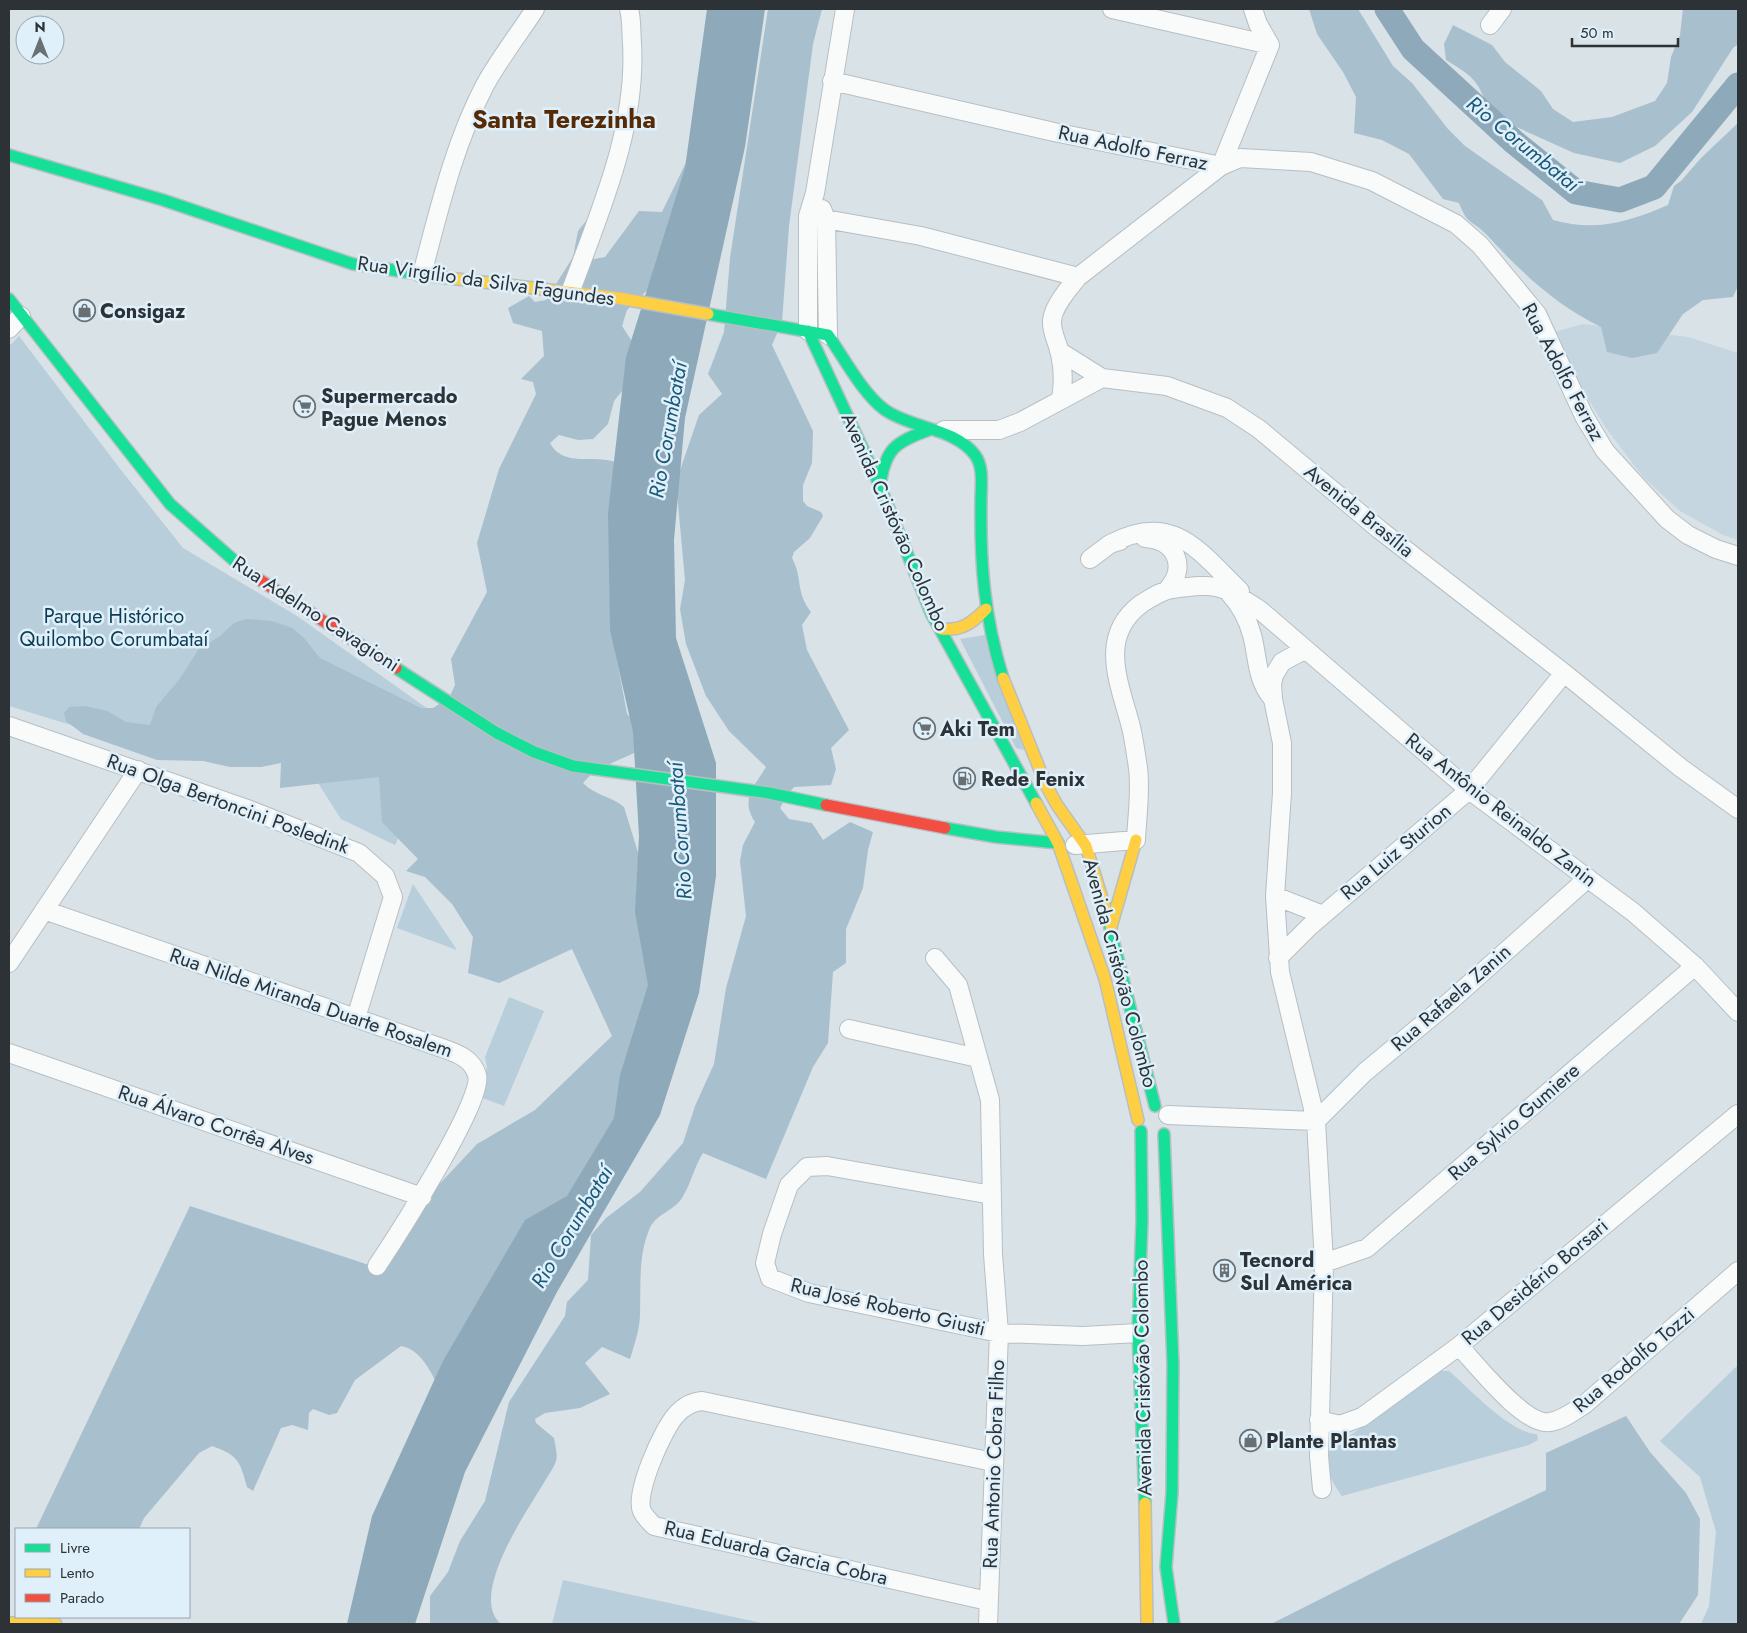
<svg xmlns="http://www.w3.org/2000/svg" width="1747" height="1633" font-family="Jost,sans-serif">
  <rect width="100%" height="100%" fill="#d8e2e7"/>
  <!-- built -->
  <path fill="#c5d6e1" d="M 1583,324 L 1688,337 L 1738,353 L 1738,540 L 1723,535 L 1680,511 L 1643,477 L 1606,428 L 1573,375 L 1554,332 Z"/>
  <!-- green -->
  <path fill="#b8cedb" d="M 19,336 L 121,470 L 183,548 L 297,616 L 452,726 L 395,845 L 341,819 L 304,761 L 156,751 L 9,706 L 9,346 Z
    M 985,635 L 1024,750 L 1016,748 L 960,639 Z
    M 413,884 L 457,950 L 397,928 Z
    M 509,997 L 544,1011 L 504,1106 L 480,1097 L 487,1067 L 485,1057 Z
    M 1738,1365 L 1738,1624 L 1701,1624 L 1709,1606 L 1716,1532 L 1700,1477 L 1660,1441 Z
    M 1438,1371 L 1449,1371 C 1469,1388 1511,1434 1537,1434 L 1538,1440 L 1529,1445 L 1342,1496 C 1330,1480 1327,1471 1329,1451 Z
    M 563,1580 L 766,1624 L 552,1624 Z"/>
  <!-- forest -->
  <path fill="#a8bfcd" d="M 768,9 L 822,9 L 813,44 L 789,226 L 782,322 L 772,345 L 813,431 L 812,463 L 803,485 L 803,501 L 807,506 L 821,512 L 823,516 L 810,538 L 794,552 L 792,558 C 803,578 795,591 811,612 L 802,625 L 807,650 L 849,730 L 831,748 L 836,769 L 831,785 L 794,787 L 787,795 L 780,808 L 789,819 L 812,823 L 823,840 L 850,822 L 873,832 L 868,850 L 863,888 L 846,929 L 846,963 L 833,972 L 828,1043 L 813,1067 L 766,1179 L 703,1153 C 694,1167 691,1184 682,1198 C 674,1211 655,1214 649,1230 C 638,1257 641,1286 640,1314 C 640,1329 634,1345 630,1359 L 602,1347 L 585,1363 L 610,1394 L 580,1408 L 545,1413 L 535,1419 L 536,1423 L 554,1438 C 555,1445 558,1455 556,1461 C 554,1468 548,1475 545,1481 C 529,1508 467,1596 501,1624 L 430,1624 L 430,1596 L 448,1572 L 460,1541 L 485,1501 L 509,1402 L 565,1316 L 567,1302 L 588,1280 L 591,1235 L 606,1218 L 640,1192 L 683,1143 L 695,1106 L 714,1064 L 726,988 L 746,916 L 740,861 L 743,845 L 755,822 C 740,799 754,787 766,767 L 729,731 L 706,696 L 686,644 L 680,609 L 685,580 L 676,482 L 699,415 L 722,394 L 708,374 L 724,332 L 730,258 Z
    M 1309,9 L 1358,9 L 1393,66 L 1412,83 L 1448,129 L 1465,146 L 1542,200 L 1553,220 C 1595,232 1629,222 1668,205 L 1674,186 L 1681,181 L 1701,158 L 1738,123 L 1738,286 L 1733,297 L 1703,300 L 1683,314 L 1657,353 L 1632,358 L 1607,352 L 1601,327 C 1555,305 1520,271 1486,234 C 1471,219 1468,226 1459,203 L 1443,199 L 1409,154 L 1382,140 L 1354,133 L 1356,97 L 1343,72 L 1317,34 Z
    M 1683,9 L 1738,9 L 1738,44 L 1733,48 L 1692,112 L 1655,146 L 1620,163 L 1574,153 L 1490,115 C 1479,82 1476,78 1446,60 L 1444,44 L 1453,25 L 1492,45 L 1505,62 L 1541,91 L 1553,109 L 1573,122 L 1612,117 L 1655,101 L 1667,83 L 1671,57 L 1680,35 Z
    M 712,109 L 685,253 L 627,310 L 622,326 L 633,343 L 626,386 L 614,401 L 608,424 L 593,439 L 578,440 L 559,435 L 550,443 C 563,468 594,454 615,462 L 612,633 L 627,714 L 654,744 L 594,771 L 583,783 C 594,795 611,796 624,807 L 648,885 L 648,985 L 641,1084 L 443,1399 C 436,1381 423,1349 401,1346 L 355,1380 L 337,1413 L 329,1415 L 313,1409 L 309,1413 L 308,1430 L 292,1425 L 281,1428 L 253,1491 L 247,1487 C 240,1461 238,1455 212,1446 L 199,1453 L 144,1518 L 139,1529 L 36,1529 L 190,1206 L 381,1269 L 433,1191 L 477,1144 L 535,1110 L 612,1036 L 572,949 L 499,983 L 468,973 L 473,937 L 452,904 L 425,877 L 406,871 L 418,859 L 382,822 L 379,777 L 280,788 L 281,763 L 261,767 L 230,767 L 203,761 L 157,760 L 83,734 L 66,721 L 64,713 L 69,707 L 85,706 L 107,711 L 126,722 L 150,725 L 156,707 L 179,680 L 198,650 L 220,636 L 234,623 L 246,619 L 272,621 L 292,628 L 304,638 L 320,658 L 421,708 L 433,708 L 449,698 L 455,685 L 451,659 L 487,592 L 477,543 L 499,469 L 536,394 L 533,382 L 521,379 L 544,356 L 542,331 L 513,323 L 508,308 L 529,296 L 535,302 L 546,300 L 573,257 L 578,231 L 591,215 L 589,260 L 605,257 L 639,211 L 662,212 Z
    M 1626,1416 L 1650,1452 L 1686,1493 L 1700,1519 L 1698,1595 L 1679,1624 L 1271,1624 L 1396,1561 L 1546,1490 L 1546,1453 Z"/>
  <!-- water -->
  <path fill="#8eaaba" d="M 707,9 L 765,9 L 745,147 L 685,418 L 674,540 L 676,638 L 716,763 L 716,876 L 699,993 L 660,1115 L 557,1292 L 465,1472 L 415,1624 L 347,1624 L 372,1516 L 443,1361 L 525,1220 L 567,1196 L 614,1118 L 620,1075 L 648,985 L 635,912 L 639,836 L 633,732 L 610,630 L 608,513 L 626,357 L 685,168 Z"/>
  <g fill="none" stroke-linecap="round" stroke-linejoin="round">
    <!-- river -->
    <path stroke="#8eaaba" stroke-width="25" d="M 1387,9 L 1413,49 L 1514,142 L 1576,192 L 1620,200 L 1654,187 L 1738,85"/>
    <defs>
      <path id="street" d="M 1112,9 L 1270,45
        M 1490,25 L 1502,9
        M 832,81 L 1054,132 L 1221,166 L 1240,158 L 1311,162 L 1372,181 L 1456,224 L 1480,245 L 1537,314 L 1584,416 L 1605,451 L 1667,519 L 1688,535 L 1716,549 L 1738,556
        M 822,209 L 826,219 L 828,335
        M 808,216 L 921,236 L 1078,277
        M 422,274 C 439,210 454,144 485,85 C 499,59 519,34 535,9
        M 570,293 C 599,213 637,130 632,43 C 631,32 632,20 629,9
        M 9,329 L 21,316
        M 808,331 L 808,216 L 815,193 L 845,9
        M 1059,351 L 1102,378
        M 1061,400 C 1063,384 1064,371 1060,354 C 1058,343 1051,332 1052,320 C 1054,305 1069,288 1078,277 L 1221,166 L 1270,45 L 1258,24 L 1253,9
        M 944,430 L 999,430 L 1020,422 L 1102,378 L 1167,386 L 1227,408 L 1259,429 L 1380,530 L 1564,673 L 1681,768 L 1738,809
        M 1145,538 C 1176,540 1188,567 1167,590
        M 1110,544 C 1172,511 1197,549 1240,591
        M 1090,559 L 1110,544 L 1120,541
        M 1230,594 C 1240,605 1248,620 1252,635 C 1258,657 1256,679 1272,698
        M 1304,650 L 1282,662 L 1274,675 L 1272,684 L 1273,699 L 1282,743 L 1282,793 L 1275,896 L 1280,972 L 1316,1121 L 1324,1263 L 1319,1456 L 1322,1489
        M 9,726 L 250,810 L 359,853 L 385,876 L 393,897 L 356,1018
        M 1075,845 L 1136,840 C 1137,817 1141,791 1138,768 C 1136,754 1134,740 1131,727 C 1120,684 1097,637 1141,604 C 1150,598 1161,591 1172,589 C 1219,583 1220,584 1260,610 L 1469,790 L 1633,912 L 1695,966 L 1738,1012
        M 1275,896 L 1323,915
        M 44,910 L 442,1048 C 456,1053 472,1058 477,1075 C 485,1099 395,1239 377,1266
        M 935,958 L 958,985 L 990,1100 L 993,1254 L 999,1333 L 988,1624
        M 1278,958 L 1309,927 L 1469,790 L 1564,673
        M 9,963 L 138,770
        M 849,1029 L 978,1058
        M 9,1053 L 422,1197
        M 1168,1115 L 1316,1121
        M 1316,1121 L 1365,1072 L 1447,1004 L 1588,878
        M 992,1195 L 827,1166 L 807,1167 L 789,1185 L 772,1234 L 765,1263 L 770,1278 L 809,1293 L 999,1333 L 1083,1336 L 1138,1333
        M 1324,1263 L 1367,1248 L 1695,966
        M 1459,1346 C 1476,1364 1525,1427 1550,1422 C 1563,1420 1574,1411 1585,1404 L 1738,1271
        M 1319,1420 L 1340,1425 L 1362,1417 L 1459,1346 L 1738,1114
        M 988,1601 L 654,1526 C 650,1522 644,1516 642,1511 C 634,1494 663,1429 676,1415 C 683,1407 691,1402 702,1401 L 993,1462"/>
      <path id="fast" d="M 9,155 L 163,200 L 353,264 L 432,276
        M 9,299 L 170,504 L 246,571
        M 708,314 L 828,335 C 844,358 863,394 885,410 C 913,429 955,428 975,455 C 984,467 981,485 981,499 C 980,564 984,616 1003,678
        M 808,331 L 880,486 L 931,613 L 1036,803
        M 880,486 C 885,449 895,442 929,430
        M 396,668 L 497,733 L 534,752 L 573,766 L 769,793 L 826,805
        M 945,828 L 996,837 L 1058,843
        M 1105,908 L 1155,1106
        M 1141,1131 L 1142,1220 L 1138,1333 L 1145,1503
        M 1164,1134 L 1173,1364 L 1172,1493 L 1166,1567 L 1174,1624"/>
      <path id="slow" d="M 432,276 L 618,298 L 708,314
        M 941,629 C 962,631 972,623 986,609
        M 1003,678 L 1046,785 L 1057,805 L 1086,846 L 1105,908
        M 1036,803 L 1058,843 L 1105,979 L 1138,1120
        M 1111,927 L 1136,840
        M 1145,1503 L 1147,1624
        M 9,1623 L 56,1624"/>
      <path id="jam" d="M 246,571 L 396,668
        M 826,805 L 945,828"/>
    </defs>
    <!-- street casing -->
    <use href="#street" stroke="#b7bfc3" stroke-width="20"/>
    <!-- fast casing -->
    <use href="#fast" stroke="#b7bfc3" stroke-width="14"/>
    <!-- slow casing -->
    <use href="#slow" stroke="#b7bfc3" stroke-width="14"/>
    <!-- jam casing -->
    <use href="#jam" stroke="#b7bfc3" stroke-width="14"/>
    <!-- street -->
    <use href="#street" stroke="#f9fbfb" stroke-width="18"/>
    <!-- fast -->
    <use href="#fast" stroke="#16e098" stroke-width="11"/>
    <!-- slow -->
    <use href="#slow" stroke="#ffcf43" stroke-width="11"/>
    <!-- jam -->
    <use href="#jam" stroke="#f24e42" stroke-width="11"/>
  </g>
  <!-- icons -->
  <defs>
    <symbol id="shop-ring" viewBox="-11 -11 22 22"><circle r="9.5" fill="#dff0fb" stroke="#687074" stroke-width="1.5"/><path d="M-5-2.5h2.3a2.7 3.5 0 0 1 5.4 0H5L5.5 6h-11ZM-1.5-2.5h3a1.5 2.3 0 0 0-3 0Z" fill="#687074"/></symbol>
    <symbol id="supermarket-ring" viewBox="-11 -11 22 22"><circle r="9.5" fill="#dff0fb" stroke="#687074" stroke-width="1.5"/><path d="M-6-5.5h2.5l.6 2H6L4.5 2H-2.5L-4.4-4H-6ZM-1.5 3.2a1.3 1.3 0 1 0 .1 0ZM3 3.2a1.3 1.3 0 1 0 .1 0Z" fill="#687074"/></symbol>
    <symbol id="fuel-ring" viewBox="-11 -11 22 22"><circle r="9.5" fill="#dff0fb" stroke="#687074" stroke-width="1.5"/><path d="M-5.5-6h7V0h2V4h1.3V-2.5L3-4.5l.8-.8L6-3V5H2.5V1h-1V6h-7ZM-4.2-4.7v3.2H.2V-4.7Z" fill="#687074"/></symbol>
    <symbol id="building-ring" viewBox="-11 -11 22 22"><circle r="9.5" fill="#dff0fb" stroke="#687074" stroke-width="1.5"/><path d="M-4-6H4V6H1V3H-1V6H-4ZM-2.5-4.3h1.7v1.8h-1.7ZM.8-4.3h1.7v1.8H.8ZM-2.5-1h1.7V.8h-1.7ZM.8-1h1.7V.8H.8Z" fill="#687074"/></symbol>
  </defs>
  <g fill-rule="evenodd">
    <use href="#shop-ring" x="72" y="298" width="25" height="25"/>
    <use href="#supermarket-ring" x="292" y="394" width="25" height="25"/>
    <use href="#supermarket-ring" x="912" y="716" width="25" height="25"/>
    <use href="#fuel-ring" x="952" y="766" width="25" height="25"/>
    <use href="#building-ring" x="1212" y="1258" width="25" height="25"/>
    <use href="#shop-ring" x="1238" y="1428" width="25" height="25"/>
  </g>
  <g text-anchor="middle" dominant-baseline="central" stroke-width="5" stroke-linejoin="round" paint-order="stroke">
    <!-- street labels -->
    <g font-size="20" fill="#2c3236" stroke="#dff0fb">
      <text transform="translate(1133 148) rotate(12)">Rua Adolfo Ferraz</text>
      <text transform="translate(486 281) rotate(8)">Rua Virgílio da Silva Fagundes</text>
      <text transform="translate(1563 372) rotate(62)">Rua Adolfo Ferraz</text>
      <text transform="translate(1359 511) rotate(39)">Avenida Brasília</text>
      <text transform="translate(895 522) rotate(66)">Avenida Cristóvão Colombo</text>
      <text transform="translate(316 614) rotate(33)">Rua Adelmo Cavagioni</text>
      <text transform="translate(228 804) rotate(20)">Rua Olga Bertoncini Posledink</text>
      <text transform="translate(1501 810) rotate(38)">Rua Antônio Reinaldo Zanin</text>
      <text transform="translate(1396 852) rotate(-40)">Rua Luiz Sturion</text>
      <text transform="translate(1120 973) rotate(75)">Avenida Cristóvão Colombo</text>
      <text transform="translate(1451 998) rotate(-41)">Rua Rafaela Zanin</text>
      <text transform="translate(311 1003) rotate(19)">Rua Nilde Miranda Duarte Rosalem</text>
      <text transform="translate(1514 1122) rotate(-41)">Rua Sylvio Gumiere</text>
      <text transform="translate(216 1125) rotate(19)">Rua Álvaro Corrêa Alves</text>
      <text transform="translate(1535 1282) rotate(-40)">Rua Desidério Borsari</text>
      <text transform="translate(888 1307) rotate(13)">Rua José Roberto Giusti</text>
      <text transform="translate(1634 1360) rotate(-40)">Rua Rodolfo Tozzi</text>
      <text transform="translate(1143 1378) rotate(-91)">Avenida Cristóvão Colombo</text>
      <text transform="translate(994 1464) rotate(-88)">Rua Antonio Cobra Filho</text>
      <text transform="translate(776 1553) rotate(13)">Rua Eduarda Garcia Cobra</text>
    </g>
    <!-- poi labels -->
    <g font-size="20" font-weight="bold" fill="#2c3236" stroke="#dff0fb" text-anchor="start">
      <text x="100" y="311">Consigaz</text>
      <text x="321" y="396">Supermercado<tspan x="321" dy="23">Pague Menos</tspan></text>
      <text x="940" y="729">Aki Tem</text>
      <text x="981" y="779">Rede Fenix</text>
      <text x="1240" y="1260">Tecnord<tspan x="1240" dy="23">Sul América</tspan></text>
      <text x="1266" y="1441">Plante Plantas</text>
    </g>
    <!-- park labels -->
    <g font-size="20" fill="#0c3c53" stroke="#dff0fb">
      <text x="114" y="616">Parque Histórico<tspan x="114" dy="23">Quilombo Corumbataí</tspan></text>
    </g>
    <!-- water labels -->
    <g font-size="21" font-style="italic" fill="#1a5877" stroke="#dff0fb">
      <text transform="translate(1523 144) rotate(39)">Rio Corumbataí</text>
      <text transform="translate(668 430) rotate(-80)">Rio Corumbataí</text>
      <text transform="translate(680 831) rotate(-94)">Rio Corumbataí</text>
      <text transform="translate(572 1227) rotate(-59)">Rio Corumbataí</text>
    </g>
    <!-- district labels -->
    <g font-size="25" font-weight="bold" fill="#562a04" stroke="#dff0fb">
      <text x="564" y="119">Santa Terezinha</text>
    </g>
  </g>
  <!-- border -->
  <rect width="1747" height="1633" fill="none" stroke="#2c3236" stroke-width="20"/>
  <!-- legend -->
  <rect x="15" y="1528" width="175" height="90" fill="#dff0fb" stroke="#97a4ac"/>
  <rect x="25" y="1544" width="25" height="8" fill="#16e098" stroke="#97a4ac"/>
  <text x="60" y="1553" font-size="15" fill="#2c3236">Livre</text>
  <rect x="25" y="1569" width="25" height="8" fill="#ffcf43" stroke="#97a4ac"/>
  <text x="60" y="1578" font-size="15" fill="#2c3236">Lento</text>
  <rect x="25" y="1594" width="25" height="8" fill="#f24e42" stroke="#97a4ac"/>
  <text x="60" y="1603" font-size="15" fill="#2c3236">Parado</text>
  <!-- north arrow -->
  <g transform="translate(40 40)"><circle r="24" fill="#dff0fb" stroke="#97a4ac"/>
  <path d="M0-4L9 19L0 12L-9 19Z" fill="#687074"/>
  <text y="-8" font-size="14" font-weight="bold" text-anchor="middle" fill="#2c3236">N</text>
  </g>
  <!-- scale -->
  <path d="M1572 38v8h106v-8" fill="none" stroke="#2c3236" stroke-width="2.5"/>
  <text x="1580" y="38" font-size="15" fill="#2c3236" stroke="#dff0fb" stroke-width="4" paint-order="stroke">50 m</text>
</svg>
